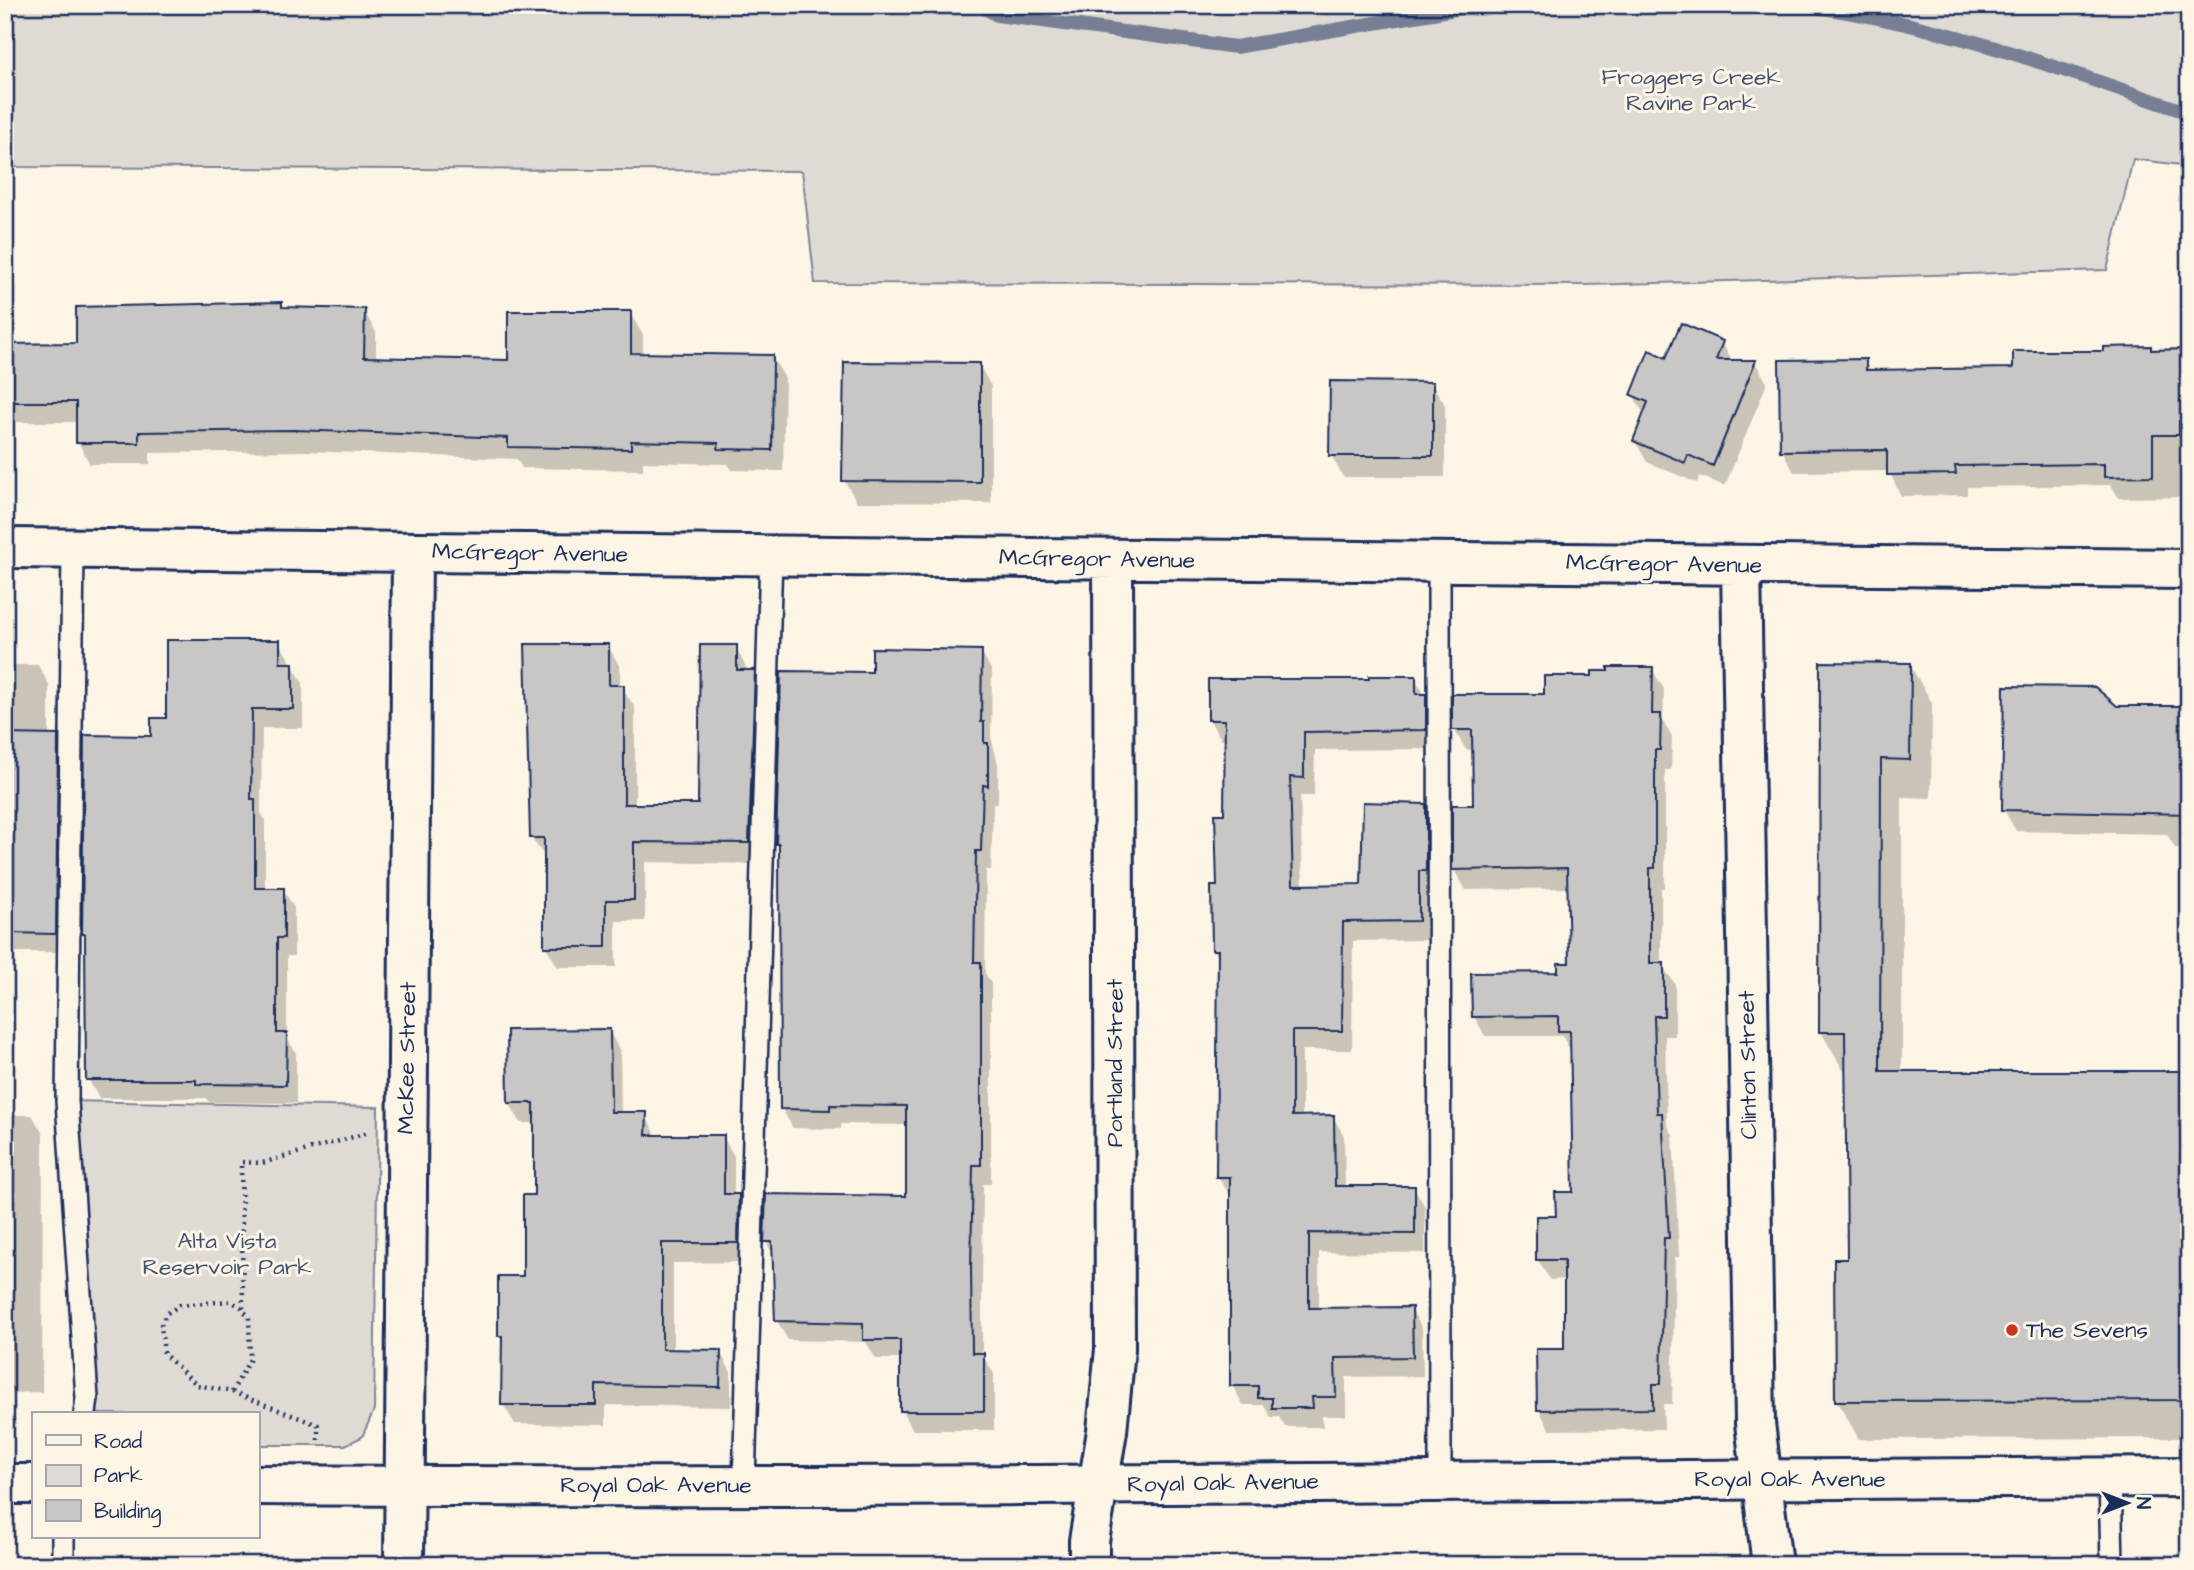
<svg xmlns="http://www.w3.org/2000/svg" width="2194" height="1570" font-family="'Architects Daughter',sans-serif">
  <rect width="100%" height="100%" fill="#fcf5e5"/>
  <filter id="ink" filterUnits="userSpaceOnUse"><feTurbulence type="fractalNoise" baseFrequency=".0143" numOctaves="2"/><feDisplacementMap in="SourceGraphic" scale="14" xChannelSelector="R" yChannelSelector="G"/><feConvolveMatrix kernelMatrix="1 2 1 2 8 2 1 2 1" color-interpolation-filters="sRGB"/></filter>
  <g filter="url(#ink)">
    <!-- green -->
    <path fill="#dfdbd4" stroke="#7d8599" stroke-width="2" d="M 5,5 L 2189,5 L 2189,166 L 2133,159 L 2107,270 L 1586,285 L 815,283 L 802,171 L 5,167 Z
      M 67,1101 L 378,1107 L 374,1410 L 362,1437 L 345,1445 L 257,1445 L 257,1414 L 85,1414 Z"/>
    <!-- shadow -->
    <path fill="#0003" d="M 281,304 L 284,309 L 364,311 L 376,332 L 376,359 L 510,362 L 630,313 L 643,335 L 643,355 L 772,357 L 785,378 L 783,471 L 732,470 L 728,464 L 643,462 L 643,470 L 522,468 L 517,459 L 307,451 L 150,453 L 150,464 L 90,464 L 78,442 L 78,422 L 13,422 L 5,409 L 5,345 L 78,345 Z
      M 1722,343 L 1733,362 L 1755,362 L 1767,383 L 1725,486 L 1700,476 L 1697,483 L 1647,462 L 1635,441 L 1645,416 L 1633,395 L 1667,360 Z
      M 2189,348 L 2189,497 L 2119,498 L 2111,485 L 1967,487 L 1967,495 L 1901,496 L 1889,471 L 1794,472 L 1782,450 L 1865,361 L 1871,372 L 2015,370 L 2105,353 L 2105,349 Z
      M 979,365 L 991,386 L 991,503 L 857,502 L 844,480 Z
      M 1432,384 L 1445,405 L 1445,477 L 1343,477 L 1331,455 Z
      M 279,642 L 303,683 L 303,728 L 262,728 L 261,813 L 265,820 L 265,889 L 283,889 L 294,908 L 294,956 L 287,956 L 287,1038 L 296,1053 L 296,1103 L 209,1102 L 206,1098 L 99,1098 L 88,1079 L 86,938 L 84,933 L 152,738 L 168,720 Z
      M 608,646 L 620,667 L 620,686 L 635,707 L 635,805 L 700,806 L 736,647 L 748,672 L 753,672 L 765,693 L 760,864 L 645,862 L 645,921 L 616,921 L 616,967 L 558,967 L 546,947 L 546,858 L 531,838 Z
      M 981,652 L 992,671 L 991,737 L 998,764 L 998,804 L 993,804 L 991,870 L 986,870 L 985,973 L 991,983 L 991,1184 L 983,1184 L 982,1289 L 982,1354 L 994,1374 L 994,1430 L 913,1430 L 902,1410 L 902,1359 L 876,1359 L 866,1342 L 788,1340 L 777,1321 L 775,1257 L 766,1242 L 908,1197 L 908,1125 L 841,1124 L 841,1129 L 793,1128 L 782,1109 L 780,848 L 778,843 L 873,673 Z
      M 1822,664 L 1910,665 L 1932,703 L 1931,798 L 1902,797 L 1902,1073 L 2189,1072 L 2189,1438 L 1859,1439 L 1837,1401 L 1848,1261 L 1847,1070 L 1843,1070 L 1821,1032 Z
      M 5,665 L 38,665 L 49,685 L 49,737 L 57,737 L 68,756 L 66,952 L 5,952 Z
      M 1652,669 L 1664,689 L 1663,722 L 1672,736 L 1671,770 L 1665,770 L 1665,888 L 1661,888 L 1661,964 L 1675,984 L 1675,1036 L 1665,1036 L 1667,1124 L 1673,1135 L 1679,1257 L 1675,1257 L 1672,1404 L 1663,1404 L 1664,1429 L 1550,1430 L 1539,1410 L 1566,1351 L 1566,1279 L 1550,1280 L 1538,1260 L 1558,1218 L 1575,1193 L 1571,1051 L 1562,1036 L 1485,1036 L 1474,1016 L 1570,965 L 1569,888 L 1466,890 L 1454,870 L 1475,807 L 1474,749 L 1466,750 L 1454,729 L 1594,677 Z
      M 1415,678 L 1436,715 L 1436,749 L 1315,750 L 1314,796 L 1300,796 L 1303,887 L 1363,886 L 1425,806 L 1436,825 L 1436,890 L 1429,890 L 1430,940 L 1353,941 L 1352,1050 L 1302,1050 L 1302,1117 L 1333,1117 L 1344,1136 L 1345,1187 L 1414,1187 L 1425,1207 L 1425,1253 L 1319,1252 L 1319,1310 L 1411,1309 L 1422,1328 L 1423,1376 L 1346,1377 L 1346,1416 L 1322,1416 L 1323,1427 L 1285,1427 L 1279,1417 L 1271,1417 L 1264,1405 L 1243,1405 L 1232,1385 L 1231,1196 L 1218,1177 L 1219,959 L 1214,950 L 1226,815 L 1227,739 L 1221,739 L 1209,719 L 1371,681 Z
      M 2116,708 L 2189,708 L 2189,848 L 2175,848 L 2167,834 L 2016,831 L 2004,810 Z
      M 609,1031 L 620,1051 L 621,1114 L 645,1114 L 657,1137 L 723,1137 L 734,1156 L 734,1196 L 738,1196 L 750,1215 L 748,1262 L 673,1263 L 673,1351 L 720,1352 L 731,1372 L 731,1407 L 606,1405 L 606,1425 L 515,1424 L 503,1404 L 504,1343 L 499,1335 L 525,1277 L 536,1197 L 536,1123 L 521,1123 L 509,1103 Z
      M 5,1115 L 32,1115 L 43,1134 L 42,1392 L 5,1393 Z
      M 2174,1556 L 2189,1556 L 2189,1565 L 2174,1565 Z"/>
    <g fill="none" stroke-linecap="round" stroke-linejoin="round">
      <!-- stream -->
      <path stroke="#767f94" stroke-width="14" d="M 980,5 L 997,15 L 1236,47 L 1479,5
        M 1800,5 C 1933,21 2062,69 2189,113"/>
    </g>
    <!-- building -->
    <path fill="#c8c7c6" stroke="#1b2f5e" stroke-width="2" d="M 282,302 L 282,307 L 365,309 L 364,357 L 508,360 L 508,311 L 631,311 L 631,353 L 773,355 L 772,450 L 718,449 L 718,443 L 631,441 L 631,449 L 508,447 L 508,438 L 294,430 L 139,432 L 139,443 L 76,443 L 76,402 L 5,402 L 5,344 L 76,343 L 76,307 Z
      M 1681,323 L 1723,341 L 1716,360 L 1756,360 L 1713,466 L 1688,455 L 1685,463 L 1633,441 L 1648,402 L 1631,395 L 1649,350 L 1666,358 Z
      M 2151,346 L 2151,350 L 2189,349 L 2189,421 L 2179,421 L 2179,435 L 2153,435 L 2153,476 L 2104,477 L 2104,464 L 1955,466 L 1956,474 L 1887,475 L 1887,450 L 1780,451 L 1779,360 L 1866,359 L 1866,370 L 2013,368 L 2013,351 L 2103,351 L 2103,347 Z
      M 844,362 L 980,363 L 980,482 L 842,481 Z
      M 1330,381 L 1433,382 L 1433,456 L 1329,456 Z
      M 166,640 L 280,640 L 280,663 L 293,663 L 293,709 L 252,709 L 251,799 L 255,799 L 255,888 L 284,888 L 284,938 L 277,938 L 277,1033 L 287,1033 L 286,1085 L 196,1084 L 196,1080 L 86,1080 L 85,934 L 82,934 L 84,735 L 151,736 L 151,718 L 166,718 Z
      M 525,644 L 609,644 L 609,685 L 624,685 L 624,804 L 698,804 L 700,645 L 737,645 L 737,670 L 755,670 L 749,843 L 634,842 L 634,900 L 606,900 L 606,947 L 544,947 L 544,838 L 530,838 Z
      M 872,648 L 982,650 L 981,722 L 984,722 L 984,743 L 988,743 L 988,786 L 983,785 L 981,851 L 976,851 L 974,962 L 981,962 L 981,1165 L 973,1165 L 971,1268 L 972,1353 L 984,1353 L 984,1411 L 900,1411 L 900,1340 L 863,1340 L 863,1323 L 775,1321 L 772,1242 L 764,1242 L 766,1194 L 906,1196 L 906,1106 L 830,1105 L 830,1110 L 780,1109 L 779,844 L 776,844 L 781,671 L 872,672 Z
      M 1820,662 L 1911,663 L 1910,760 L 1881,759 L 1880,1071 L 2189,1071 L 2189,1400 L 1835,1401 L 1834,1259 L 1847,1259 L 1845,1032 L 1819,1032 Z
      M 1608,667 L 1653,667 L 1652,714 L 1661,714 L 1660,750 L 1655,750 L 1655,868 L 1650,868 L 1650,963 L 1664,963 L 1664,1016 L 1654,1016 L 1657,1113 L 1662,1113 L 1669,1238 L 1664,1238 L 1661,1384 L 1653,1384 L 1653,1409 L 1537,1410 L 1536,1349 L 1564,1349 L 1564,1260 L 1536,1260 L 1536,1216 L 1556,1216 L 1555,1192 L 1573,1192 L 1570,1031 L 1558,1031 L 1558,1016 L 1472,1017 L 1471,973 L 1558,972 L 1558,963 L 1569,963 L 1567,868 L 1452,870 L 1452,805 L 1473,805 L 1472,730 L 1452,730 L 1452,694 L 1544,694 L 1544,676 L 1592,676 L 1592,671 L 1608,671 Z
      M 1369,676 L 1416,676 L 1416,694 L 1426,694 L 1426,730 L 1304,732 L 1304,778 L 1290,777 L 1293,885 L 1361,884 L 1363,802 L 1426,804 L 1426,871 L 1419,871 L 1419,921 L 1343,922 L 1342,1031 L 1292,1031 L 1292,1116 L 1334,1115 L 1335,1186 L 1415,1186 L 1415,1234 L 1309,1233 L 1309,1308 L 1412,1307 L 1413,1357 L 1335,1358 L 1336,1397 L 1312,1397 L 1313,1408 L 1272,1408 L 1272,1398 L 1258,1398 L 1258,1386 L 1230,1386 L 1230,1177 L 1216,1177 L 1218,950 L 1212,950 L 1211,886 L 1217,886 L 1215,814 L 1224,814 L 1225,720 L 1208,720 L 1208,679 L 1369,679 Z
      M 2004,686 L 2095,687 L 2117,706 L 2189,706 L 2189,814 L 2002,810 Z
      M 5,734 L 58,735 L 56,934 L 5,933 Z
      M 610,1029 L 611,1112 L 647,1112 L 646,1135 L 724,1135 L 724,1194 L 739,1194 L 738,1243 L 662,1243 L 662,1349 L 721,1350 L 720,1387 L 596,1385 L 596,1405 L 501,1405 L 502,1336 L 498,1336 L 498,1276 L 523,1276 L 523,1195 L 534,1195 L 534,1103 L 508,1103 L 507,1030 Z"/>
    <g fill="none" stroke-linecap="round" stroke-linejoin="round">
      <defs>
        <path id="lane" d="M 73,548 L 67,1101 L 87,1398 L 85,1414
          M 1439,562 L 1440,1479
          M 2110,1477 L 2112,1565
          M 744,1484 L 771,555
          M 63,1537 L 63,1565"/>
        <path id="street" d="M 5,548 L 2189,569
          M 1741,565 L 1755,1423 L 1772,1565
          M 404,1565 L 412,552
          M 1089,1565 L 1089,1541 L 1107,1431 L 1115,1349 L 1113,560"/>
        <path id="secondary" d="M 5,1484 L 33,1484
          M 257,1485 C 901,1490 1545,1479 2189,1477"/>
      </defs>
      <!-- lane casing -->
      <use href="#lane" stroke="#1b2f5e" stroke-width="26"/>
      <!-- street casing -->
      <use href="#street" stroke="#1b2f5e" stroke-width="44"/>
      <!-- secondary casing -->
      <use href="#secondary" stroke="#1b2f5e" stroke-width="44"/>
      <!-- path -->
      <path stroke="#1b2f5e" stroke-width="4.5" stroke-dasharray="2 5" stroke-linecap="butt" d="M 243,1308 L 241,1162 L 262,1163 L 367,1133
        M 232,1392 L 250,1359 L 249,1317 L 241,1307 L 230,1301 L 180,1305 L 166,1314 L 161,1325 L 164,1354 L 197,1385 L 232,1392 L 318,1425 L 318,1442"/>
      <!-- lane -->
      <use href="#lane" stroke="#fcf5e5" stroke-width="21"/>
      <!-- street -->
      <use href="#street" stroke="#fcf5e5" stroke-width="38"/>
      <!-- secondary -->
      <use href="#secondary" stroke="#fcf5e5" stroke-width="38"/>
    </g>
  </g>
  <!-- markers -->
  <circle fill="#c8321e" stroke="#fcf5e5" stroke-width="2.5" cx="2012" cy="1330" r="7"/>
  <g text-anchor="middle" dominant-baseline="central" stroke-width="6" stroke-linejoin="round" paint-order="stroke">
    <!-- park labels -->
    <g font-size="23" fill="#425176" stroke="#fcf5e5">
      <text x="1691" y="77">Froggers Creek<tspan x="1691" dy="26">Ravine Park</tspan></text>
      <text x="227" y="1241">Alta Vista<tspan x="227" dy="26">Reservoir Park</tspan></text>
    </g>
    <!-- street labels -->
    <g font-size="23" fill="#1b2f5e" stroke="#fcf5e5">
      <text transform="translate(530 553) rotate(1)">McGregor Avenue</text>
      <text transform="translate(1097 559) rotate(1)">McGregor Avenue</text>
      <text transform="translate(1664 564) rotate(1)">McGregor Avenue</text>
      <text transform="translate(407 1058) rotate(-89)">McKee Street</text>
      <text transform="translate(1115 1063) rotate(-90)">Portland Street</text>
      <text transform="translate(1748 1065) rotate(-91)">Clinton Street</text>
      <text x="1790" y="1479">Royal Oak Avenue</text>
      <text transform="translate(1223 1483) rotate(-1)">Royal Oak Avenue</text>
      <text x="656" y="1485">Royal Oak Avenue</text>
    </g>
    <!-- poi labels -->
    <g font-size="23" fill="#1b2f5e" stroke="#fcf5e5" text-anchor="start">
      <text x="2026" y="1330">The Sevens</text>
    </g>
  </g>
  <!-- margin -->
  <rect width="2194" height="1570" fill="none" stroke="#fcf5e5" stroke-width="28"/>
  <rect x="14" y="14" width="2166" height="1542" fill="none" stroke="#1b2f5e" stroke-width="2.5" filter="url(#ink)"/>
  <!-- legend -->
  <rect x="32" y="1412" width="228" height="126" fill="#fcf5e5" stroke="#a2a6af" stroke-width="2"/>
  <rect x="46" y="1435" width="35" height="10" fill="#fcf5e5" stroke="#a2a6af" stroke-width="2"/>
  <text x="94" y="1448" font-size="21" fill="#1b2f5e">Road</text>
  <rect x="46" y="1465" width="35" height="21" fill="#dfdbd4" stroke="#a2a6af" stroke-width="2"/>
  <text x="94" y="1482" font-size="21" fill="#1b2f5e">Park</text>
  <rect x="46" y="1500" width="35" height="21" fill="#c8c7c6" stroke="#a2a6af" stroke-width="2"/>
  <text x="94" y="1518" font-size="21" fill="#1b2f5e">Building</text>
  <!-- north arrow -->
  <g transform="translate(2127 1503) rotate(90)" stroke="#fcf5e5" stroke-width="5" paint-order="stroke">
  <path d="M0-5L12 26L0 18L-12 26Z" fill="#1b2f5e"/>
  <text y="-10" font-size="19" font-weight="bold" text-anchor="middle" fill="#1b2f5e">N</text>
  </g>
</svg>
